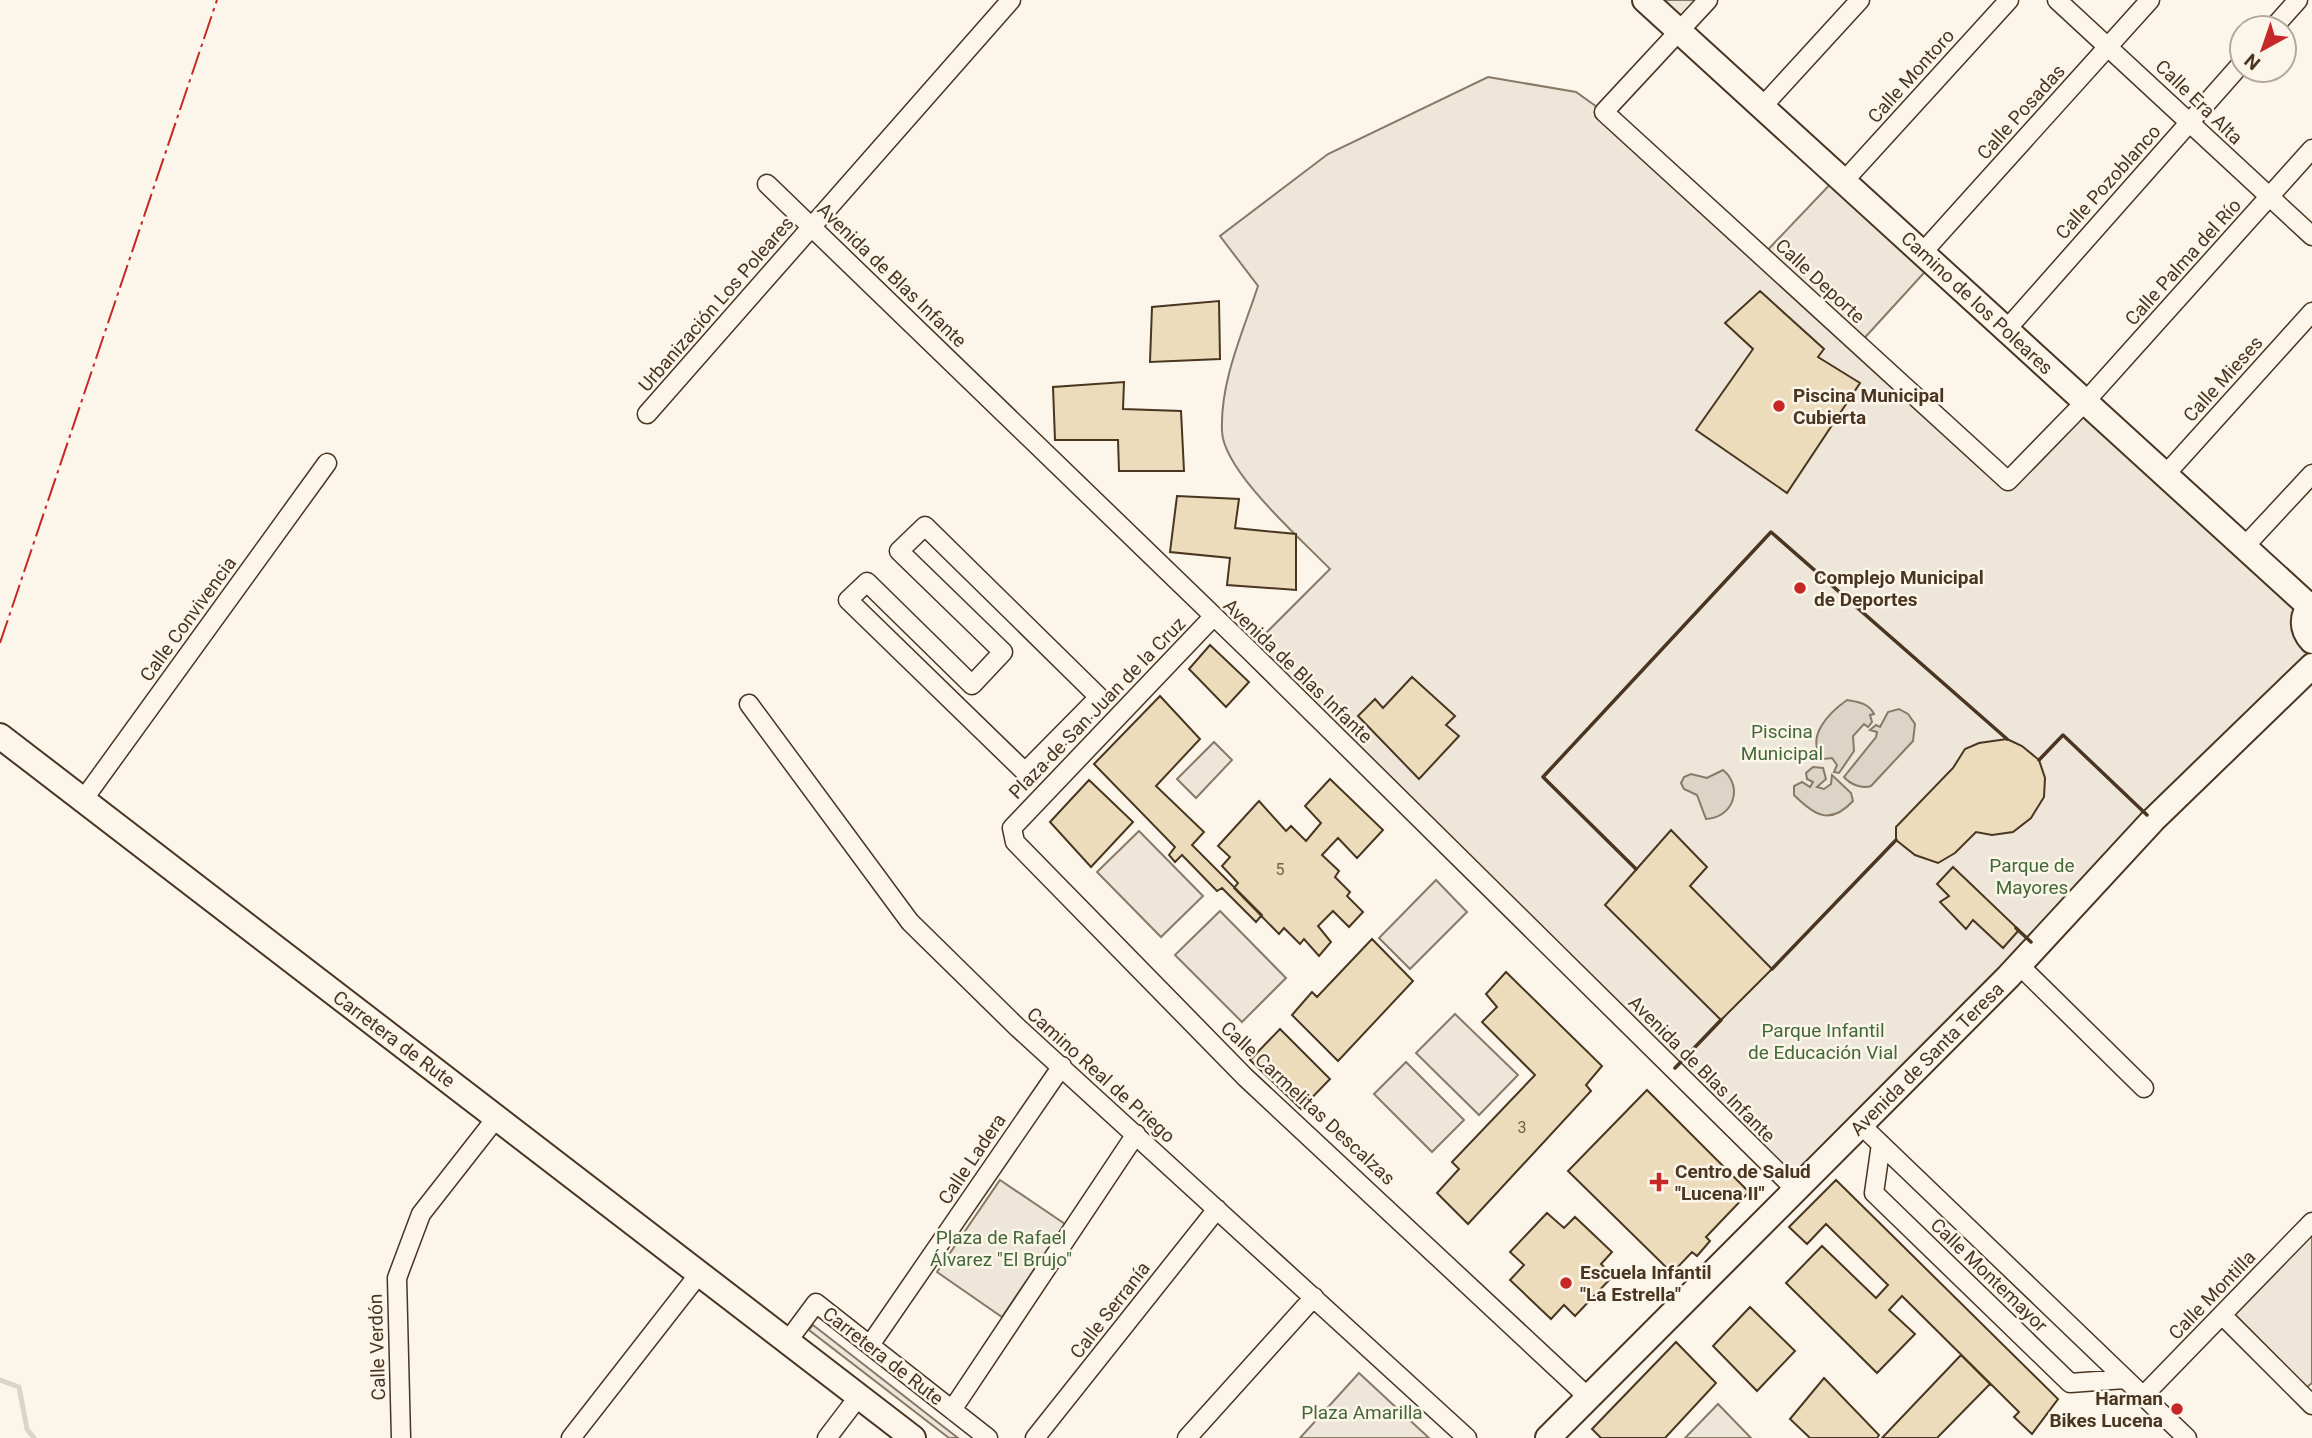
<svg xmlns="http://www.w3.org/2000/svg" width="2312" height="1438" font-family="Roboto,sans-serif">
  <rect width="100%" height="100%" fill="#fbf6e9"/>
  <!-- green -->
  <path fill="#ede6d9" stroke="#887966" stroke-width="2" d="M 1645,0 L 1708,0 L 1679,29 Z
    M 1488,77 L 1576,92 L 1604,112 L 1762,256 L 1838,176 L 1933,263 L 1859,344 L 2008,481 L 2085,402 L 2309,606 L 2312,666 L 1797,1191 L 1249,650 L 1330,569 C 1302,540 1223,471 1222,431 C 1220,381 1243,332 1258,286 L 1220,236 L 1328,154 Z
    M 1214,742 L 1232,760 L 1196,798 L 1177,779 Z
    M 1139,831 L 1203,896 L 1161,937 L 1097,872 Z
    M 1436,880 L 1467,912 L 1410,969 L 1379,938 Z
    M 1220,911 L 1286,978 L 1242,1022 L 1175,955 Z
    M 1455,1014 L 1518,1075 L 1479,1115 L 1416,1053 Z
    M 1406,1062 L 1464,1120 L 1432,1152 L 1374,1094 Z
    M 1000,1180 L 1065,1224 L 1002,1317 L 937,1272 Z
    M 2312,1222 L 2312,1383 L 2300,1393 L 2222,1315 Z
    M 813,1325 L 958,1438 L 949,1438 L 809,1330 Z
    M 1359,1373 L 1429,1438 L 1300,1438 Z
    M 1718,1404 L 1751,1438 L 1685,1438 Z"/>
  <!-- water -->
  <path fill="#dcd4c6" stroke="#887966" stroke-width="2" d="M 1847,700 C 1858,702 1869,703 1874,714 L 1870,715 L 1872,722 L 1868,727 L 1864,724 L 1853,736 L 1854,751 L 1839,773 L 1834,772 L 1837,765 L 1832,758 L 1823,759 C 1804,737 1830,712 1847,700 Z
    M 1899,709 L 1908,714 L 1915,724 L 1913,741 L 1871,786 C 1861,789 1850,784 1844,777 L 1876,737 L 1877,732 L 1870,730 L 1876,725 L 1880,727 L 1888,712 Z
    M 1813,767 L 1823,768 L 1826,779 L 1817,787 L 1824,789 L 1831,784 L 1832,775 L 1851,793 L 1853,801 C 1830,826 1814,815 1794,795 L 1794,786 L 1802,782 L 1810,787 L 1813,782 L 1807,779 L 1806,773 Z
    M 1723,770 C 1744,787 1733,818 1706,819 L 1697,795 L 1684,789 L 1681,783 L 1684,777 L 1691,774 L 1707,778 Z"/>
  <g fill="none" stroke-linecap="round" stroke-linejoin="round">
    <!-- stream -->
    <path stroke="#dcd4c6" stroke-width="5" d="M 0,1380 L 19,1387 L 27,1429 L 34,1438"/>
  </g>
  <!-- building -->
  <path fill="#ecdcbc" stroke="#4a3520" stroke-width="2" d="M 1760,291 L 1824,349 L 1818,357 L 1860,383 L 1787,493 L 1696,430 L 1753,349 L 1725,323 Z
    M 1219,301 L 1220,359 L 1150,362 L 1152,307 Z
    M 1124,382 L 1123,409 L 1181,411 L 1184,471 L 1119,471 L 1118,440 L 1055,440 L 1053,387 Z
    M 1177,496 L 1239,499 L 1235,528 L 1296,534 L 1296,590 L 1227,585 L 1230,558 L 1170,552 Z
    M 1210,645 L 1249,682 L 1226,707 L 1189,669 Z
    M 1412,677 L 1455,716 L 1446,725 L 1459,736 L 1419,779 L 1358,716 L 1375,699 L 1383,708 Z
    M 1160,696 L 1200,739 L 1156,786 L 1204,832 L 1192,845 L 1262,915 L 1256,922 L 1222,888 L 1217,891 L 1182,855 L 1175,862 L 1169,855 L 1175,847 L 1094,764 Z
    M 2007,739 L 2022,746 L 2039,760 L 2045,778 L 2044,797 L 2031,818 L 2013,832 L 1992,835 L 1976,832 L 1955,853 L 1938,863 L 1915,855 L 1896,840 L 1896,827 L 1953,768 L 1965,749 L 1979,743 Z
    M 1330,779 L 1383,830 L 1357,858 L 1338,838 L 1322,855 L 1339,871 L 1335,877 L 1350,892 L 1347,896 L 1363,912 L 1349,927 L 1333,911 L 1318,926 L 1331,942 L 1319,956 L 1304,939 L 1300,944 L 1284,928 L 1279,934 L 1234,888 L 1238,883 L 1222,866 L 1230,857 L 1218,846 L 1259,801 L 1286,831 L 1291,826 L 1306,841 L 1321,823 L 1305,806 Z
    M 1089,780 L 1133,822 L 1091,867 L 1050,822 Z
    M 1671,830 L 1707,867 L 1690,886 L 1772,969 L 1721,1020 L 1605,905 Z
    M 1953,867 L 2019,930 L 2003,948 L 1973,920 L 1966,929 L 1940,902 L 1949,896 L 1937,884 Z
    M 1372,939 L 1413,981 L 1338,1061 L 1292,1015 L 1312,992 L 1317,997 Z
    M 1506,972 L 1602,1066 L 1586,1085 L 1591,1091 L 1468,1224 L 1437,1193 L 1459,1169 L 1452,1162 L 1535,1075 L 1482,1022 L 1497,1007 L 1486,994 Z
    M 1280,1029 L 1330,1079 L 1301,1109 L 1250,1060 Z
    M 1647,1090 L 1749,1192 L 1706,1237 L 1710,1241 L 1697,1256 L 1692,1252 L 1672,1273 L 1568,1171 Z
    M 1836,1180 L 2058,1399 L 2032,1434 L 2014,1417 L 2019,1412 L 1902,1296 L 1889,1310 L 1915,1334 L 1877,1373 L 1786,1283 L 1822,1246 L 1876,1298 L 1888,1285 L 1826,1224 L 1807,1244 L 1789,1227 Z
    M 1547,1213 L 1564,1228 L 1575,1217 L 1612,1252 L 1601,1264 L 1613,1276 L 1575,1316 L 1564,1305 L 1551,1319 L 1510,1280 L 1524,1265 L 1510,1252 Z
    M 1750,1307 L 1795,1351 L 1757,1391 L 1713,1346 Z
    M 1676,1342 L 1716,1383 L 1665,1438 L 1601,1438 L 1592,1429 Z
    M 1961,1355 L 1990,1384 L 1937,1438 L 1882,1438 Z
    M 1824,1378 L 1879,1435 L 1877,1438 L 1810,1438 L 1790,1419 Z"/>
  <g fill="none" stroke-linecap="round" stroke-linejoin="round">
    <defs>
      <path id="street" d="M 1708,0 L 1604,112 L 2008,481 L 2085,402 L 2312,149
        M 2057,0 L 2312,236
        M 2273,28 L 2298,0
        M 1762,107 L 1860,0
        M 1844,181 L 2009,0
        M 767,184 L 1249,650 L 1797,1191
        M 1922,253 L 2150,0
        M 2006,330 L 2242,63
        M 647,414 L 1011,0
        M 2165,475 L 2312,312
        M 925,526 L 1099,697 L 1025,772 L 848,600 L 867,582 L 972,685 L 1003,652 L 899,551 Z
        M 2244,547 L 2312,474
        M 1213,617 L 1012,828 L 1015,842 L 1245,1077 L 1589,1398
        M 749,704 L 910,922 L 1017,1027 L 1467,1438
        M 83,800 L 327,463
        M 2019,965 L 2144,1088
        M 1862,1126 L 2187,1438
        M 1881,1144 L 1874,1193 L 2070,1383 L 2125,1379
        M 2222,1315 L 2312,1405
        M 787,1342 L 816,1303 L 988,1438
        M 870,1345 L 1062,1066
        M 2143,1396 L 2312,1222
        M 952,1410 L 1136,1134
        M 401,1438 L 397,1278 L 421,1214 L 497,1117
        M 571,1438 L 699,1274
        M 827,1438 L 859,1396
        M 1035,1438 L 1217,1209
        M 1187,1438 L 1314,1297"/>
      <path id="secondary" d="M 1645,0 L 2309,606
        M 2312,604 C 2301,615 2301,629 2312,641
        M 0,736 L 913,1438
        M 1548,1438 L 2008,977 L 2153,820 L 2312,666"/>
    </defs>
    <!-- street casing -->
    <use href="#street" stroke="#4a3520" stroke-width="21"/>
    <!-- secondary casing -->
    <use href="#secondary" stroke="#4a3520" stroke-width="28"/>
    <!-- street -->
    <use href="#street" stroke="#fbf6e9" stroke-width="18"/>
    <!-- secondary -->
    <use href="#secondary" stroke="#fbf6e9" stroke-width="24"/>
    <!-- wall -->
    <path stroke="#4a3520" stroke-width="3.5" d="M 2039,760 L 2063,735 L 2147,815
      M 1636,869 L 1543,777 L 1771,532 L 2007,739
      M 2016,928 L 2031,942
      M 1772,969 L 1896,840
      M 1675,1068 L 1721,1020"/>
    <!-- power -->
    <path stroke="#c62828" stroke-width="2" stroke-dasharray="24 5 3.5 5" stroke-linecap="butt" d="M 0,643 L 217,0"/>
  </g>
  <!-- markers -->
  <g fill="#c62828" stroke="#fbf6e9" stroke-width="2.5">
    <circle cx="1779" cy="406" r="7"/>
    <circle cx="1800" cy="588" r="7"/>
    <path d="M1655.5 1171.5h7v7h7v7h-7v7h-7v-7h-7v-7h7z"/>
    <circle cx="1566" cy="1283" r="7"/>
    <circle cx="2177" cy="1409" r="7"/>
  </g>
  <g text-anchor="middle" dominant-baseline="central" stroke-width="5" stroke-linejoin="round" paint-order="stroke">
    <!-- number labels -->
    <g font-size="16" fill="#725f47">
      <text x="1280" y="869">5</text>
      <text x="1522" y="1127">3</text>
    </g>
    <!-- street labels -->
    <g font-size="19" fill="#4a3520" stroke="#fbf6e9">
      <text transform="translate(1911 76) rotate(-48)">Calle Montoro</text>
      <text transform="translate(2199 102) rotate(44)">Calle Era Alta</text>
      <text transform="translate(2021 112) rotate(-48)">Calle Posadas</text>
      <text transform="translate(2108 182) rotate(-48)">Calle Pozoblanco</text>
      <text transform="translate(2183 262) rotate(-48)">Calle Palma del Río</text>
      <text transform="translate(892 275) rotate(44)">Avenida de Blas Infante</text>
      <text transform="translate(1820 281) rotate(43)">Calle Deporte</text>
      <text transform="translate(1977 303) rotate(43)">Camino de los Poleares</text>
      <text transform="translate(716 304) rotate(-49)">Urbanización Los Poleares</text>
      <text transform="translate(2223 379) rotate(-48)">Calle Mieses</text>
      <text transform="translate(188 619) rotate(-54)">Calle Convivencia</text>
      <text transform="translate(1298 671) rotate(44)">Avenida de Blas Infante</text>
      <text transform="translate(1097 708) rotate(-46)">Plaza de San Juan de la Cruz</text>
      <text transform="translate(394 1039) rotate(37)">Carretera de Rute</text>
      <text transform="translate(1927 1059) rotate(-45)">Avenida de Santa Teresa</text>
      <text transform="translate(1702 1069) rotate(45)">Avenida de Blas Infante</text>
      <text transform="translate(1101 1075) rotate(42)">Camino Real de Priego</text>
      <text transform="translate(1308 1103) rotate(43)">Calle Carmelitas Descalzas</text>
      <text transform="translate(972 1159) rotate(-56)">Calle Ladera</text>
      <text transform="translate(1989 1275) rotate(44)">Calle Montemayor</text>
      <text transform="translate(2212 1295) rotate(-46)">Calle Montilla</text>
      <text transform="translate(1110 1310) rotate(-52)">Calle Serranía</text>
      <text transform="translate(377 1347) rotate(-92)">Calle Verdón</text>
      <text transform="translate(883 1356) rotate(38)">Carretera de Rute</text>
    </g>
    <!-- poi labels -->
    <g font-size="19" font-weight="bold" fill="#4a3520" stroke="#fbf6e9" text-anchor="start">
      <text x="1793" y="395">Piscina Municipal<tspan x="1793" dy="22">Cubierta</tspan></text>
      <text x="1814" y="577">Complejo Municipal<tspan x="1814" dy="22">de Deportes</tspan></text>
      <text x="1675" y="1171">Centro de Salud<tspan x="1675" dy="22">"Lucena II"</tspan></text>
      <text x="1580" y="1272">Escuela Infantil<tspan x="1580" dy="22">"La Estrella"</tspan></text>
      <text x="2163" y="1398" text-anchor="end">Harman<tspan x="2163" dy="22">Bikes Lucena</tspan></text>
    </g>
    <!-- park labels -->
    <g font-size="19" fill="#436837" stroke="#fbf6e9">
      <text x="1782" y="731">Piscina<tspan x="1782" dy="22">Municipal</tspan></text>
      <text x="2032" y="865">Parque de<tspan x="2032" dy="22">Mayores</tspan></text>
      <text x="1823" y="1030">Parque Infantil<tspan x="1823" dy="22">de Educación Vial</tspan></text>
      <text x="1001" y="1237">Plaza de Rafael<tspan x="1001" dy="22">Álvarez "El Brujo"</tspan></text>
      <text x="1362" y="1412">Plaza Amarilla</text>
    </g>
  </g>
  <!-- north arrow -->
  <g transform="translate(2263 49) rotate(220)"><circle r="33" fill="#fbf6e9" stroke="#b4a999" stroke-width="2"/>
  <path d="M0-5L12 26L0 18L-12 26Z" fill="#c62828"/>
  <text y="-10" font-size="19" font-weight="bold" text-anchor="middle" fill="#4a3520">N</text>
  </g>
</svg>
